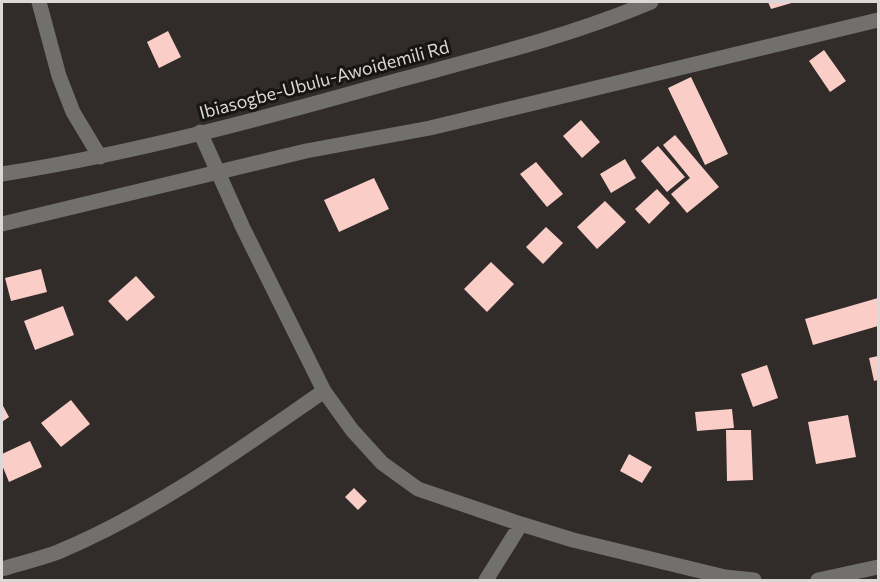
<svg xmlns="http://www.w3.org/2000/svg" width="880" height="582" font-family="Commissioner,sans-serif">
  <rect width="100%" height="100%" fill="#312b2a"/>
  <!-- building -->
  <path fill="#facdc7" d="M 768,2 L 795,2 L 771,9 Z
    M 168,31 L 181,57 L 159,68 L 147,42 Z
    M 824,50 L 846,81 L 830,92 L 809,61 Z
    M 691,77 L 728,154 L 705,165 L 668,88 Z
    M 581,120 L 600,142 L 582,158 L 563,136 Z
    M 675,135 L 719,187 L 687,213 L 671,194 L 690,178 L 663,145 Z
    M 658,146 L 685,177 L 667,192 L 641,161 Z
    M 625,159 L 636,178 L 611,193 L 600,174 Z
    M 536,162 L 563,194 L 547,207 L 520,174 Z
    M 374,178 L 389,209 L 339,232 L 324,200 Z
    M 657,189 L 670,203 L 649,224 L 635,209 Z
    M 605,201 L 626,222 L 597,249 L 577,227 Z
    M 546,227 L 563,243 L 543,264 L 526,247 Z
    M 491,262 L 514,284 L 487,312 L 464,289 Z
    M 41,269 L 47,292 L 11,301 L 5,278 Z
    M 136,276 L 155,297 L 127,321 L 108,301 Z
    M 878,298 L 878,326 L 813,345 L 805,319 Z
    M 63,306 L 74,335 L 35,350 L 24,321 Z
    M 878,356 L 878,380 L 874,381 L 869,358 Z
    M 767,365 L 778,398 L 753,407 L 741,374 Z
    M 71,400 L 90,424 L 61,447 L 41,423 Z
    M 2,404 L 9,417 L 2,422 Z
    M 732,409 L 734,428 L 697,431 L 695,412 Z
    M 848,415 L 856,457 L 816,464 L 808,422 Z
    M 726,430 L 751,430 L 753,480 L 727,481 Z
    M 30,441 L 42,467 L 9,482 L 2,465 L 2,454 Z
    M 629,454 L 652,467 L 642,483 L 620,471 Z
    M 354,488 L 367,501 L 358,510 L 345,497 Z"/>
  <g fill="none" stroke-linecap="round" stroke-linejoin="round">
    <!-- minor -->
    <path stroke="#726f6f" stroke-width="15" d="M 39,2 L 59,76 L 73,112 L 100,157
      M 200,132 L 243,228 L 324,391 L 352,430 L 382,463 L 418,489 L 521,524 L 573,540 L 725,577 L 754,580
      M 2,174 C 136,153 268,117 399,80 C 484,57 570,36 651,2
      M 2,224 L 306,151 L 430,128 L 878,20
      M 2,569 C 20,563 40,559 58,552 C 154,512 240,449 324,391
      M 486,580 L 521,524
      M 818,580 L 878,567"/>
  </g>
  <g text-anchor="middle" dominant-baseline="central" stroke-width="6" stroke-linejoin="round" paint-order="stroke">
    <!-- street labels -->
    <g font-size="18" fill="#dcd8d8" stroke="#171414">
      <text transform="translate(324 79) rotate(-15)">Ibiasogbe-Ubulu-Awoidemili Rd</text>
    </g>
  </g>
  <!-- border -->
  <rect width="880" height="582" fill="none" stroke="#dcd8d8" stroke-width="6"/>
</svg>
